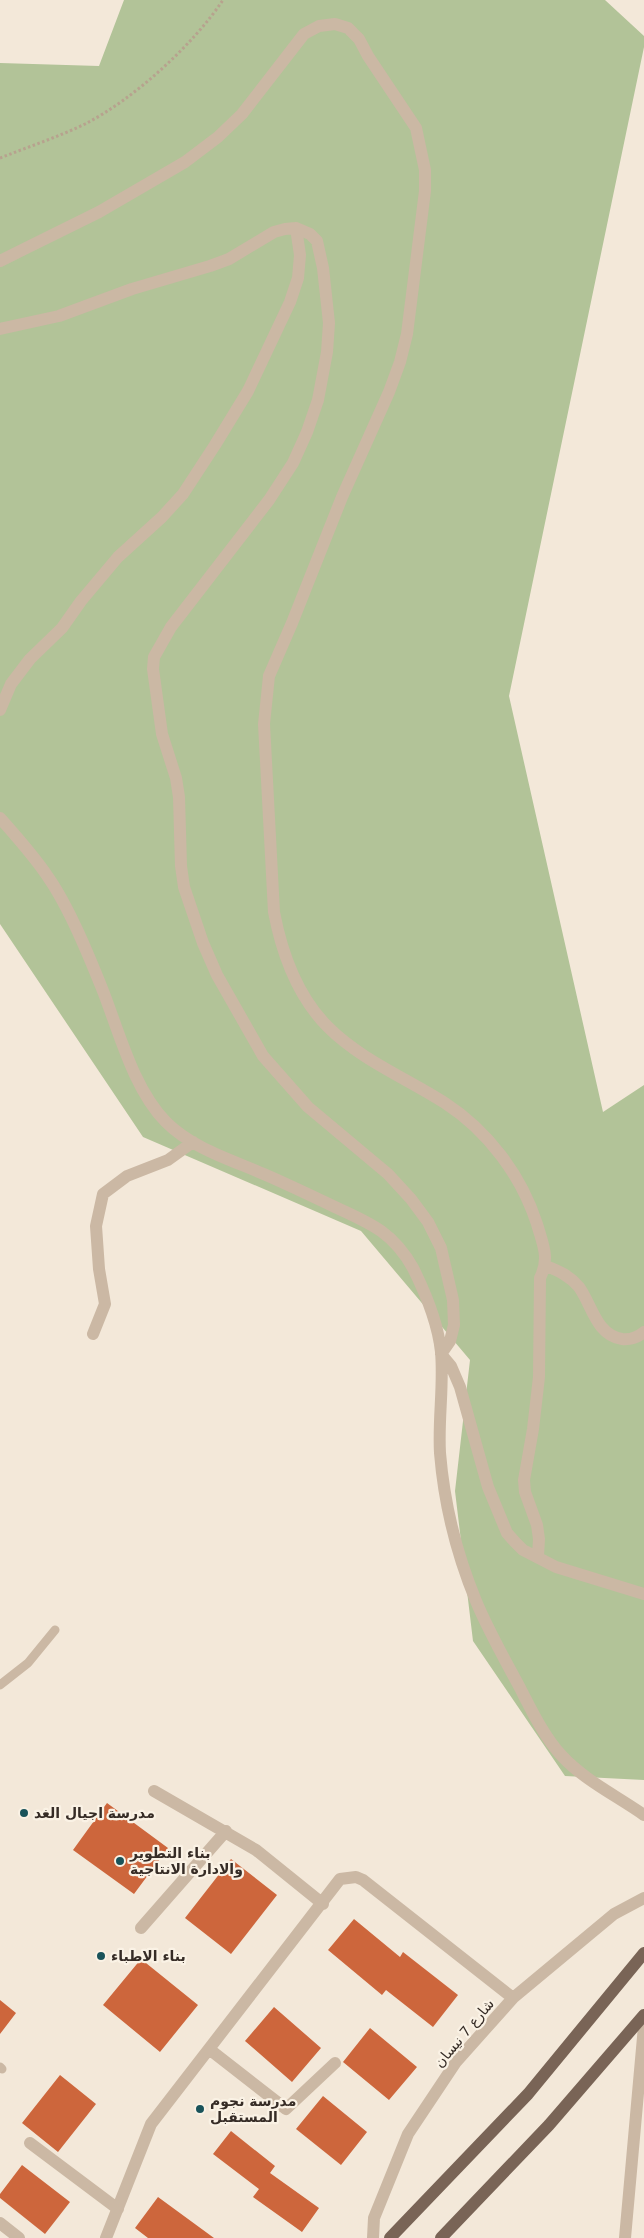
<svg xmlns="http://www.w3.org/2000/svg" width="644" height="2238" font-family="'DejaVu Sans','Noto Sans Arabic',sans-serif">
  <rect width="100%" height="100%" fill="#f3e8d9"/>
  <!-- green -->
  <path fill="#b2c398" d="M 124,0 L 605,0 L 644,36 L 644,47 L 509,696 L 603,1112 L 644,1085 L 644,1780 L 565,1776 L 473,1641 L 455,1491 L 470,1360 L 361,1231 L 143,1137 L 0,924 L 0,63 L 99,66 Z"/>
  <!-- building -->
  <path fill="#cd663c" d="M 107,1803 L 168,1848 L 134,1894 L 73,1850 Z
    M 231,1859 L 277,1895 L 231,1954 L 185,1918 Z
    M 354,1919 L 400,1957 L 403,1952 L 458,1995 L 433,2027 L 386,1990 L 382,1995 L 328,1950 Z
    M 141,1959 L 198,2005 L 160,2052 L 103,2005 Z
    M 0,2000 L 16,2013 L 0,2034 Z
    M 274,2007 L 321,2048 L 292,2082 L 245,2041 Z
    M 370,2028 L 417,2067 L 389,2100 L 343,2062 Z
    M 60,2075 L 96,2104 L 58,2152 L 22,2123 Z
    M 323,2096 L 367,2132 L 341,2165 L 296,2129 Z
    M 231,2131 L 275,2166 L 270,2173 L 319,2208 L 302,2232 L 253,2197 L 259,2189 L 213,2154 Z
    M 22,2165 L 70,2202 L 45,2234 L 0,2198 L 0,2194 Z
    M 158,2197 L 214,2238 L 148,2238 L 135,2228 Z"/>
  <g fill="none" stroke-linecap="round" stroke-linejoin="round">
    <!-- path -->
    <path stroke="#b7a28e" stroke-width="3" stroke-dasharray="2.5 2.5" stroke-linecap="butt" d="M 0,158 C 28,147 58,137 85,124 C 134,99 193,45 223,0"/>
    <!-- lane -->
    <path stroke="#cbb8a4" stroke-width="9" d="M 0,1685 L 28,1663 L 55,1630
      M 0,2067 L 2,2069"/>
    <!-- street -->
    <path stroke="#cbb8a4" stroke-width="12" d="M 0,261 L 99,212 L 185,162 L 218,137 L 242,114 L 304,34 L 319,26 L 335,24 L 348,28 L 359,39 L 368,56 L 416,128 L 425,170 L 425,191 L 407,334 L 400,362 L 389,392 L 342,497 L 292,623 L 269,676 L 264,724 L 274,912 C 282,954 297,996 328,1027 C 361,1060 406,1078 445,1103 C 488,1131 521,1175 537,1224 C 543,1245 550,1258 540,1278 L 539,1377 L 533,1429 L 524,1480 L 525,1492 L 537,1525 L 539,1539 L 538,1556
      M 0,329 L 59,316 L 132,289 L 210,266 L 229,259 L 274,232 L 285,229 L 296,228 L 310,234 L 317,241 L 323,268 L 329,323 L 327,352 L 318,400 L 307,432 L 293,463 L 269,500 L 171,627 L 154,657 L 153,669 L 162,734 L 176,778 L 179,797 L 181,866 L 184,887 L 203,943 L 217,975 L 263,1056 L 308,1107 L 388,1174 L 411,1199 L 428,1222 L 441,1248 L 453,1300 L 454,1325 L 450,1341 L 441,1354
      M 0,710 L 11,684 L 30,659 L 62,628 L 81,601 L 118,557 L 162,517 L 183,494 L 215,445 L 248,391 L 290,302 L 298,278 L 300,255 L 296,228
      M 0,818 C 16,836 34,856 48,877 C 69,907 89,956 103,991 C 119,1032 134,1090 166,1122 C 193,1149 232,1160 266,1175 C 289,1185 312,1196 335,1207 C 370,1223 393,1232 413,1268 C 426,1294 438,1323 441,1352 C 444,1385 438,1419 440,1453 C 444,1502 457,1555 476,1601 C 488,1630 504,1658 519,1686 C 531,1709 544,1737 562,1756 C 584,1780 617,1796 644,1815
      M 546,1266 C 559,1271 570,1276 579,1287 C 592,1305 596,1335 622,1339 C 631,1340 638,1337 644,1332
      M 93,1334 L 105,1304 L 99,1269 L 96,1226 L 103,1194 L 127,1176 L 168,1160 L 193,1142
      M 441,1354 L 451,1366 L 460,1387 L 488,1487 L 507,1533 L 515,1542 L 523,1550 L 556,1567 L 644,1594
      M 154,1791 L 256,1850 L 323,1904
      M 141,1928 L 226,1831
      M 209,2049 L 286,2109 L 335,2063
      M 30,2143 L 118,2209
      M 0,2223 L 19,2238
      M 106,2238 L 151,2124 L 340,1879 L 356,1877 L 363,1880 L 513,1998
      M 373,2238 L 374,2218 L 408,2134 L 456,2062 L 513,1998 L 614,1914 L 644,1898
      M 625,2238 L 644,2026"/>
    <!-- primary -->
    <path stroke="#796456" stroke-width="12" d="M 390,2238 L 528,2094 L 644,1953
      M 441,2238 L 549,2125 L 644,2015"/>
  </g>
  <!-- markers -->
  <g fill="#19535a" stroke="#faf2e5" stroke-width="2">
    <circle cx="24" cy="1813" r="5"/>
    <circle cx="120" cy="1861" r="5"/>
    <circle cx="101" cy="1956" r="5"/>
    <circle cx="200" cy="2109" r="5"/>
  </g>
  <g text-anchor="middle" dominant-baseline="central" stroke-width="4.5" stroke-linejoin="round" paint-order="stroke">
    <!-- poi labels -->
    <g font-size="14" font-weight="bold" fill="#362c26" stroke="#faf2e5" text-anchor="start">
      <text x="34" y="1813">مدرسة اجيال الغد</text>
      <text x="130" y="1853">بناء التطوير<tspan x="130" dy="16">والادارة الانتاجية</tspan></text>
      <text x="111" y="1956">بناء الاطباء</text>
      <text x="210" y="2101">مدرسة نجوم<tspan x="210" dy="16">المستقبل</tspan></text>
    </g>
    <!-- street labels -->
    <g font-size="14" fill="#362c26" stroke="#faf2e5">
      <text transform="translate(464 2033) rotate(-50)">شارع 7 نيسان</text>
    </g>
  </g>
</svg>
